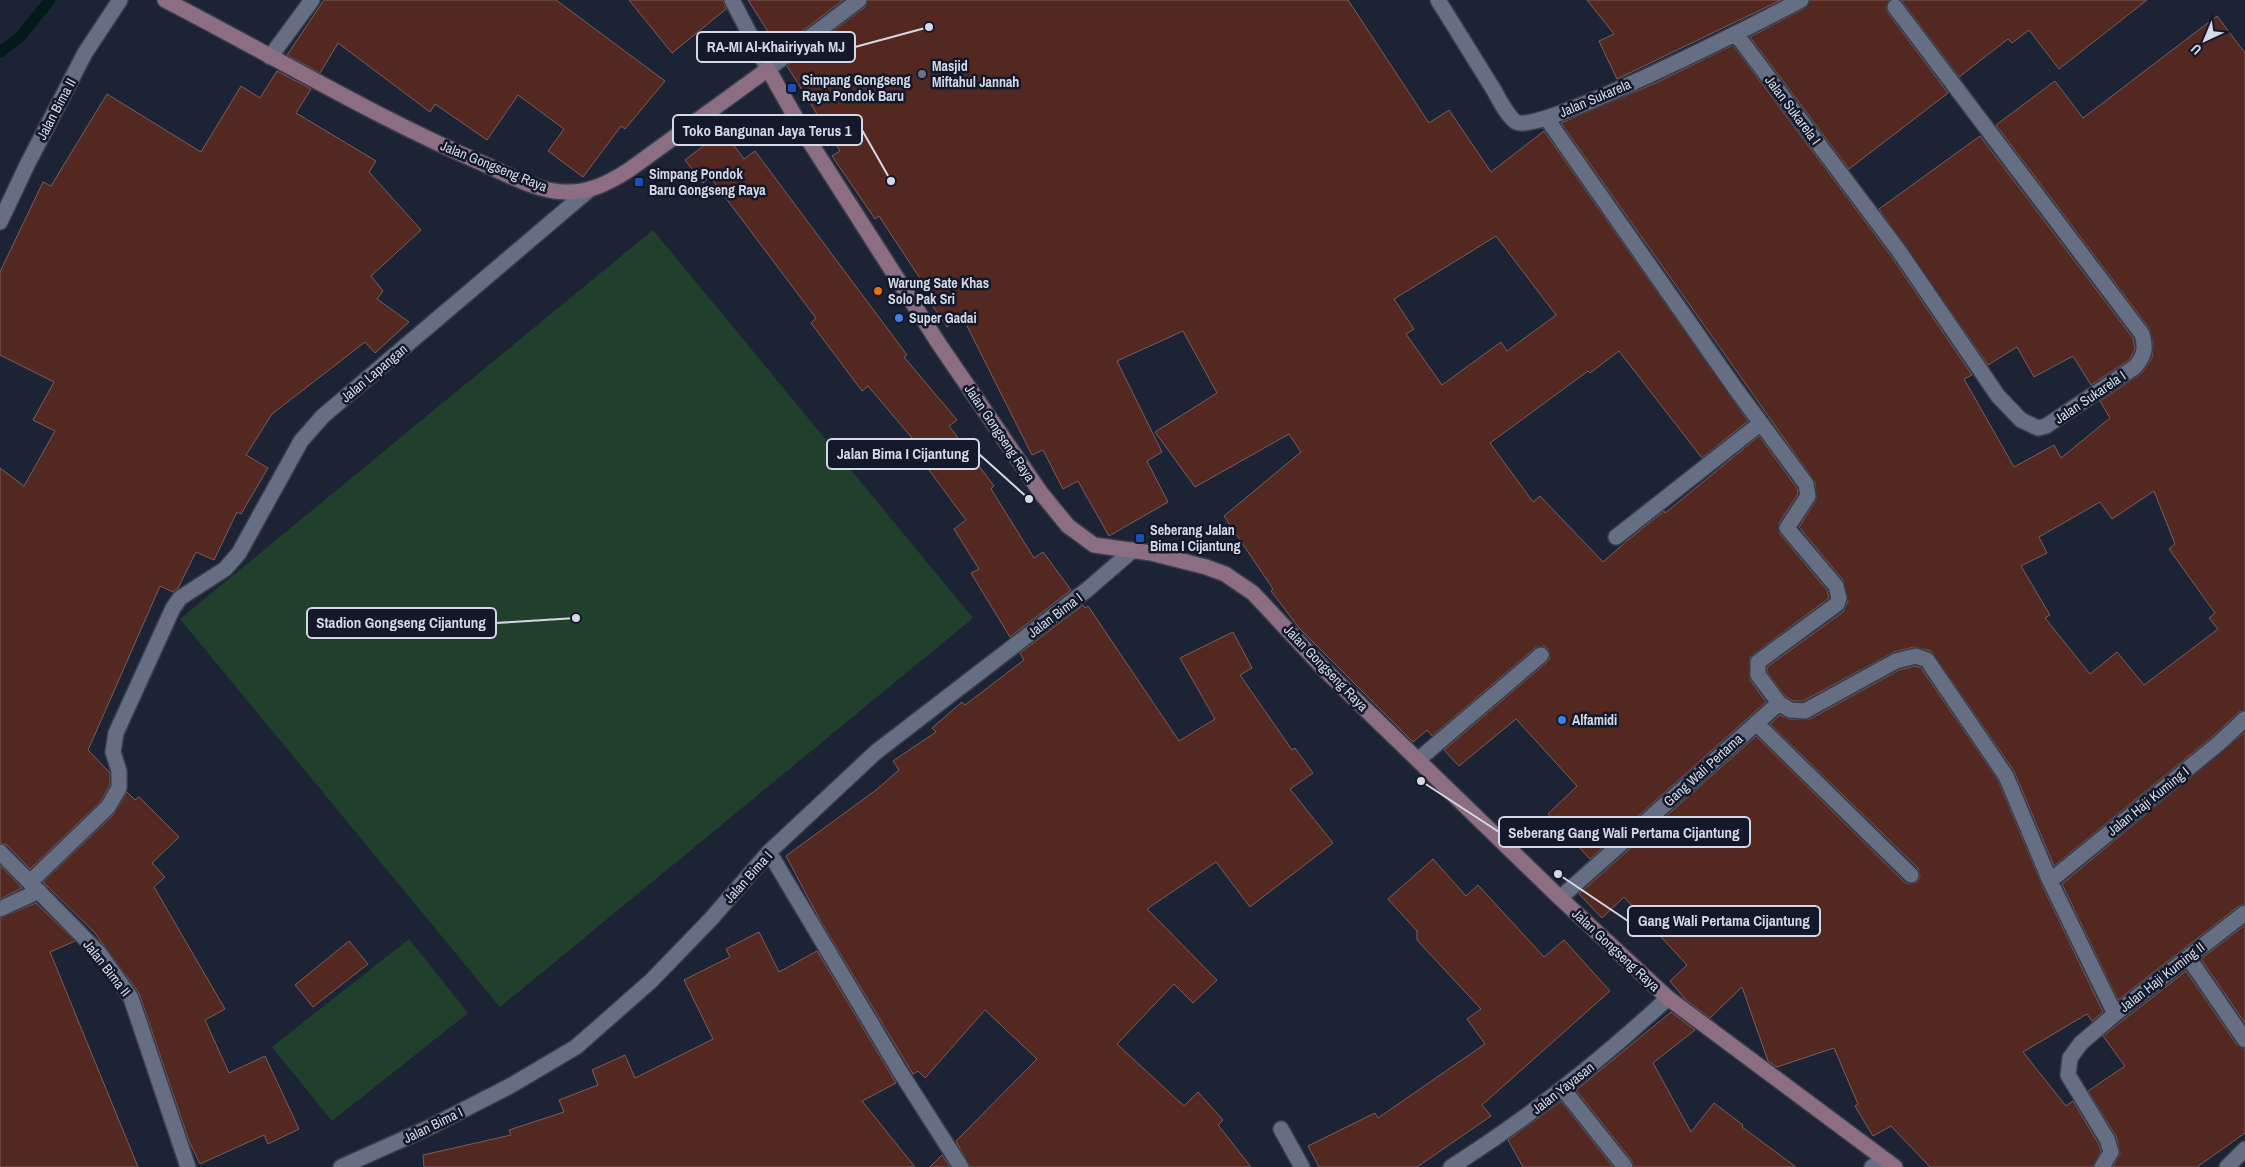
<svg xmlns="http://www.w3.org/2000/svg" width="2245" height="1167" font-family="'Archivo Narrow',sans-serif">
  <rect width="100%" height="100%" fill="#1c2335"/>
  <!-- green -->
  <path fill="#21402c" d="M 653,230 L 973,618 L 500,1007 L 180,619 Z
    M 409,939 L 468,1013 L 332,1121 L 272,1047 Z"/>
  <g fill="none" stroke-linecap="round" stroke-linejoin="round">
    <!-- stream -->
    <path stroke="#05191a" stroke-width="11" d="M 0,52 L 19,38 L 50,0"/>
  </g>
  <!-- building -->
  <path fill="#532821" stroke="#7a5f5b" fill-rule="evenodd" d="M 324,0 L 556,0 L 665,81 L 625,129 L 621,126 L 583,177 L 548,151 L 564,129 L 518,95 L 487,140 L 435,104 L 430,112 L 338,43 L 320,73 L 287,55 Z
    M 629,0 L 723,0 L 726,9 L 672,53 Z
    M 748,0 L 843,0 L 779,49 Z
    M 868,0 L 1348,0 L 1429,123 L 1449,110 L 1491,172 L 1544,131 L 1748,421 L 1702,458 L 1619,351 L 1590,373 L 1588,371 L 1490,443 L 1533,502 L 1540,496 L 1603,562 L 1628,540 L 1664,511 L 1665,513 L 1759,436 L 1797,488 L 1798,494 L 1779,523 L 1780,534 L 1827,590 L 1829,598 L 1750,657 L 1750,680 L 1766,702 L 1590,859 L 1548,814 L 1577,786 L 1516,719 L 1459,766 L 1444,750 L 1547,662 L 1550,658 L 1548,649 L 1544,646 L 1535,648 L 1432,736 L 1427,730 L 1413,742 L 1300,629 L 1271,591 L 1273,589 L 1224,516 L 1301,452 L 1289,434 L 1195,487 L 1155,432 L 1217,393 L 1183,331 L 1117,361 L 1162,452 L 1147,461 L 1168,502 L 1109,536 L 1078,481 L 1063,489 L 1043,450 L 1032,455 L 962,316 L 947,327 L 921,289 L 925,286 L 879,216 L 875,219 L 832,156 L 840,151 L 787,66 L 865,7 ZM 1496,236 L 1556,315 L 1507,351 L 1501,342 L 1442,385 L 1406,334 L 1414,329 L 1394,299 Z
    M 1587,0 L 1781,0 L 1617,79 L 1599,41 L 1614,34 Z
    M 1810,0 L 1889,0 L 1886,8 L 1888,13 L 1948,93 L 1849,169 L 1750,37 L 1805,8 Z
    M 1901,0 L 2147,0 L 2059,69 L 2029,30 L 2012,43 L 2008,39 L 1959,77 Z
    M 2217,16 L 2245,53 L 2245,710 L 2239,712 L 2212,737 L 2054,866 L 2014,771 L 1931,651 L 1914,647 L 1894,652 L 1803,701 L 1793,701 L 1785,696 L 1767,672 L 1767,667 L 1843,612 L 1848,601 L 1843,580 L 1799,527 L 1816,500 L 1815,482 L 1561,123 L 1658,82 L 1733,45 L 1891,256 L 1972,375 L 1964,379 L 2014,467 L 2054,445 L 2061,458 L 2110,418 L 2100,401 L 2142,373 L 2152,358 L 2153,343 L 2149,328 L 1996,125 L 2055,81 L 2083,118 ZM 2154,491 L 2175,544 L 2169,549 L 2215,613 L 2209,618 L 2218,629 L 2144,685 L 2117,652 L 2090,674 L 2045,618 L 2050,615 L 2021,566 L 2047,553 L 2039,537 L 2100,502 L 2112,519 Z
    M 277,71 L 311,89 L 296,113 L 376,161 L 369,172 L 421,230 L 371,276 L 383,291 L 377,299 L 409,322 L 375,353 L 365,342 L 272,414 L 246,455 L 268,468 L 241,514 L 237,512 L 214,560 L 196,552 L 178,588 L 173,592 L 160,586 L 88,750 L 110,773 L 110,785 L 101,801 L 30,869 L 7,845 L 0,843 L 0,468 L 24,486 L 55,431 L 33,420 L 54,382 L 0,355 L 0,272 L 43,182 L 51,186 L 107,94 L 201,152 L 241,86 L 260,98 Z
    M 723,131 L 744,159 L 755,151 L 907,355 L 904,357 L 957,420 L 949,426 L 994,486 L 991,489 L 1034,558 L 1043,552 L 1071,590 L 1010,637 L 971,573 L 979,569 L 954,529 L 966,520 L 923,462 L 929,458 L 868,386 L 862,391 L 811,323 L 816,318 L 710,177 L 703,183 L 685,160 Z
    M 1980,136 L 2133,338 L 2135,349 L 2129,360 L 2091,385 L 2073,356 L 2034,377 L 2017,347 L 1988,365 L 1879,209 Z
    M 1083,605 L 1085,608 L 1088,606 L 1179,741 L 1215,719 L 1180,658 L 1233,632 L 1252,668 L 1240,675 L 1292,750 L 1295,748 L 1313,773 L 1290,789 L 1333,843 L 1250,907 L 1216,862 L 1147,909 L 1217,980 L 1193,1003 L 1174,984 L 1117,1044 L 1184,1106 L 1198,1092 L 1223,1120 L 1218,1125 L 1251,1167 L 970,1167 L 956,1141 L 1037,1059 L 985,1010 L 925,1078 L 918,1071 L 913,1074 L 820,920 L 786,856 L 876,790 L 899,770 L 893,761 L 936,732 L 932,728 L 962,702 L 965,705 L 1024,660 L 1020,653 Z
    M 1915,666 L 1921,668 L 1998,780 L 2042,885 L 2103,1012 L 2092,1021 L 2087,1014 L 2023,1052 L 2066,1106 L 2073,1101 L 2098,1143 L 2101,1151 L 2093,1167 L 1930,1167 L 1891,1126 L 1873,1136 L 1855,1106 L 1858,1104 L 1834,1048 L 1777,1067 L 1768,1061 L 1742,987 L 1710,1018 L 1686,1000 L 1670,981 L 1687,965 L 1624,897 L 1602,918 L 1579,894 L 1756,736 L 1904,882 L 1909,884 L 1917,882 L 1920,877 L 1918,868 L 1770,724 L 1780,715 L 1789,719 L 1810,719 L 1899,670 Z
    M 2245,732 L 2245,904 L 2239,906 L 2118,1000 L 2062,884 Z
    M 127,792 L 135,800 L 139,797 L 179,837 L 152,863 L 165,877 L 154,887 L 225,1009 L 205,1020 L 229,1073 L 265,1056 L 299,1129 L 268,1144 L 264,1135 L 200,1164 L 189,1141 L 139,993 L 95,933 L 43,882 L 114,814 Z
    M 1433,859 L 1466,896 L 1478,885 L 1544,957 L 1564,940 L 1610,991 L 1482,1105 L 1491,1116 L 1417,1167 L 1319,1167 L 1308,1146 L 1375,1113 L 1378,1118 L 1485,1044 L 1467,1019 L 1481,1009 L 1417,940 L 1417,931 L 1388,899 Z
    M 0,865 L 22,888 L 0,899 Z
    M 36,903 L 75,941 L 50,952 L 138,1167 L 0,1167 L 0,918 Z
    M 2245,925 L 2245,1023 L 2201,959 Z
    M 759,932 L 779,972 L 817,951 L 896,1083 L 862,1101 L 915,1167 L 424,1167 L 423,1155 L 511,1135 L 509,1130 L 564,1112 L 559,1100 L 598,1085 L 592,1070 L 625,1055 L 635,1078 L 713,1039 L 684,980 L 730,957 L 726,949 Z
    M 349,941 L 368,964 L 313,1007 L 295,985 Z
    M 2186,971 L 2237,1045 L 2245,1049 L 2245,1133 L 2197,1167 L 2113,1167 L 2120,1153 L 2116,1136 L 2088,1091 L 2125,1066 L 2103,1036 Z
    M 1671,1012 L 1695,1030 L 1653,1063 L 1691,1132 L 1714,1103 L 1743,1125 L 1742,1127 L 1796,1167 L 1634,1167 L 1632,1161 L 1576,1090 Z
    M 1561,1101 L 1613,1167 L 1523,1167 L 1508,1140 Z
    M 942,1155 L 950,1167 L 930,1167 Z"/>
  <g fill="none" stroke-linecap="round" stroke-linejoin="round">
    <defs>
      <path id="street" d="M 732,0 L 768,69 L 859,0
        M 1438,0 C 1456,29 1474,58 1492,87 C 1499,98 1506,115 1516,122 C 1538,136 1767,18 1801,0
        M 1736,34 L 1899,251 L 1998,396 L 2021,420 L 2038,428 L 2046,426 L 2135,367 C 2145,355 2146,348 2142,334 L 1895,7
        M 270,57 L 312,0
        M 1547,119 L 1735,388 L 1806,484 L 1808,496 L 1787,528 L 1836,586 L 1839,598 L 1837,604 L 1758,662 L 1758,675 L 1779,703 L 1790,710 L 1805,711 L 1896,661 L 1916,656 L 1927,660 L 2006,776 L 2050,881 L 2115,1014
        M 0,222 L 27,165 L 85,53 L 120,0
        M 1616,537 L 1761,423
        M 1756,723 L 1911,875
        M 1419,759 L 1541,655
        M 0,852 L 100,954 L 131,998 L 188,1167
        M 769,852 L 899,1070 L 961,1167
        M 2050,881 L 2218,744 L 2245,719
        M 30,882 L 108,807 L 119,788 L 119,771 L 113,752 L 116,733 L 173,608 L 180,598 L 225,569 L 239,553 L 301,441 L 323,416 L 589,190
        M 1560,898 L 1779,703
        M 0,909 L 39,891
        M 2188,957 L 2245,1040
        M 1563,1089 L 1625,1167
        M 1281,1129 L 1302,1167
        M 341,1167 L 430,1127 L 510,1086 L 576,1047 L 651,981 L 711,919 L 769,852 L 876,752 L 1088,589 L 1133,550
        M 1451,1167 C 1529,1118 1600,1061 1668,998
        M 1872,1167 L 1884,1159
        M 2102,1167 L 2111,1152 L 2107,1139 L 2068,1075 L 2070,1058 L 2081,1043 L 2115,1014 L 2245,913
        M 2227,1167 L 2245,1149"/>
      <path id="secondary" d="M 165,0 C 272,55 374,117 484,164 C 509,175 538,192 566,192 C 590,193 610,182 629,170 L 768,69 L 806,136 L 939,344 L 1041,493 L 1068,526 L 1094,545 L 1151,553 L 1206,567 L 1225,574 L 1253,593 L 1325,670 L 1560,898 L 1668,998 L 1895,1167"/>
    </defs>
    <!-- street casing -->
    <use href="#street" stroke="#383d4c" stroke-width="18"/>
    <!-- secondary casing -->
    <use href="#secondary" stroke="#383d4c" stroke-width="18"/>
    <!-- street -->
    <use href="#street" stroke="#656e83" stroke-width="15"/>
    <!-- secondary -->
    <use href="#secondary" stroke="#8c6d82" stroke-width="15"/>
  </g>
  <!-- markers -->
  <circle fill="#6b7280" stroke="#13192a" stroke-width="2" cx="922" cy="74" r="5"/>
  <g fill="#1a4fb4" stroke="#13192a" stroke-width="2">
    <rect x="787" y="83" width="10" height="10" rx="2.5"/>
    <rect x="634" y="177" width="10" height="10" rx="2.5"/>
    <rect x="1135" y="533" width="10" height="10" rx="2.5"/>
  </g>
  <circle fill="#e8710a" stroke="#13192a" stroke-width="2" cx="878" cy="291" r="5"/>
  <g fill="#3f7fe0" stroke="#13192a" stroke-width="2">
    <circle cx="899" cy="318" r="5"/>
    <circle cx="1562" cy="720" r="5"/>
  </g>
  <g text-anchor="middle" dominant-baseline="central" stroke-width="5" stroke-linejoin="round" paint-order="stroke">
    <!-- poi labels -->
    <g font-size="14" font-weight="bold" fill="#d4d9e5" stroke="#13192a" text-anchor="start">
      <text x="932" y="66">Masjid<tspan x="932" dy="16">Miftahul Jannah</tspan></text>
      <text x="802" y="80">Simpang Gongseng<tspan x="802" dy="16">Raya Pondok Baru</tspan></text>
      <text x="649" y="174">Simpang Pondok<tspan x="649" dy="16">Baru Gongseng Raya</tspan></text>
      <text x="888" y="283">Warung Sate Khas<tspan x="888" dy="16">Solo Pak Sri</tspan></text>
      <text x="909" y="318">Super Gadai</text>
      <text x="1150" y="530">Seberang Jalan<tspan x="1150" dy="16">Bima I Cijantung</tspan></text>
      <text x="1572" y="720">Alfamidi</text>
    </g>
    <!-- street labels -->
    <g font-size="14" fill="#d4d9e5" stroke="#13192a">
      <text transform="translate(1595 98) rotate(-23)">Jalan Sukarela</text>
      <text transform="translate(56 109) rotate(-62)">Jalan Bima II</text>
      <text transform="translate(1793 110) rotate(53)">Jalan Sukarela I</text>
      <text transform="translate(494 166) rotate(22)">Jalan Gongseng Raya</text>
      <text transform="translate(374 373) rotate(-40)">Jalan Lapangan</text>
      <text transform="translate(2090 397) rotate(-34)">Jalan Sukarela I</text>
      <text transform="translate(1000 433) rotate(56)">Jalan Gongseng Raya</text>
      <text transform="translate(1055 615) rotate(-37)">Jalan Bima I</text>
      <text transform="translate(1326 668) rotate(46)">Jalan Gongseng Raya</text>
      <text transform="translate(1703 770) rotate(-42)">Gang Wali Pertama</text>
      <text transform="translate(2148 801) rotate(-39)">Jalan Haji Kuming I</text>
      <text transform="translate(748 877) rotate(-48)">Jalan Bima I</text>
      <text transform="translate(1616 950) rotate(43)">Jalan Gongseng Raya</text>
      <text transform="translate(107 968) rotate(52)">Jalan Bima II</text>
      <text transform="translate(2162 977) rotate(-38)">Jalan Haji Kuming II</text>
      <text transform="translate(1563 1088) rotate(-38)">Jalan Yayasan</text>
      <text transform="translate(433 1125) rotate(-26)">Jalan Bima I</text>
    </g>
  </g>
  <!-- callouts -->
  <path fill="none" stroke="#d4d9e5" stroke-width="2" d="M929 27L855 47M891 181L862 130M1029 499L979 454M576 618L496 623M1421 781L1499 832M1558 874L1628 921"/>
  <g fill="#d4d9e5" stroke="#13192a" stroke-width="2">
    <circle cx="929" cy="27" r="5"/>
    <circle cx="891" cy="181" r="5"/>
    <circle cx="1029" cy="499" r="5"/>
    <circle cx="576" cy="618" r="5"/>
    <circle cx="1421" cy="781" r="5"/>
    <circle cx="1558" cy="874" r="5"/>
  </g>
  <g fill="#13192a" stroke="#d4d9e5" stroke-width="2">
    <rect x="697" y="32" width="158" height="30" rx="5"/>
    <rect x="673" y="115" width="189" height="30" rx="5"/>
    <rect x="827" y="439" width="152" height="30" rx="5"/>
    <rect x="307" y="608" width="189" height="30" rx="5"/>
    <rect x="1499" y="817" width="251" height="30" rx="5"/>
    <rect x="1628" y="906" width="192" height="30" rx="5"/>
  </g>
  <g font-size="15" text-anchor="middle" font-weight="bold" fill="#d4d9e5">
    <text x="776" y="52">RA-MI Al-Khairiyyah MJ</text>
    <text x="767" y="136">Toko Bangunan Jaya Terus 1</text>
    <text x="903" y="459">Jalan Bima I Cijantung</text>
    <text x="401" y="628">Stadion Gongseng Cijantung</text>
    <text x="1624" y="838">Seberang Gang Wali Pertama Cijantung</text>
    <text x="1724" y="926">Gang Wali Pertama Cijantung</text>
  </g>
  <!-- north arrow -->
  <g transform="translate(2205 40) rotate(224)" stroke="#13192a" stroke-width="4" paint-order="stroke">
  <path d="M0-4L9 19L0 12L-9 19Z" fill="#d4d9e5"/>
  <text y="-8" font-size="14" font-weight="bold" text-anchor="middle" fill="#d4d9e5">U</text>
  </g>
</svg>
